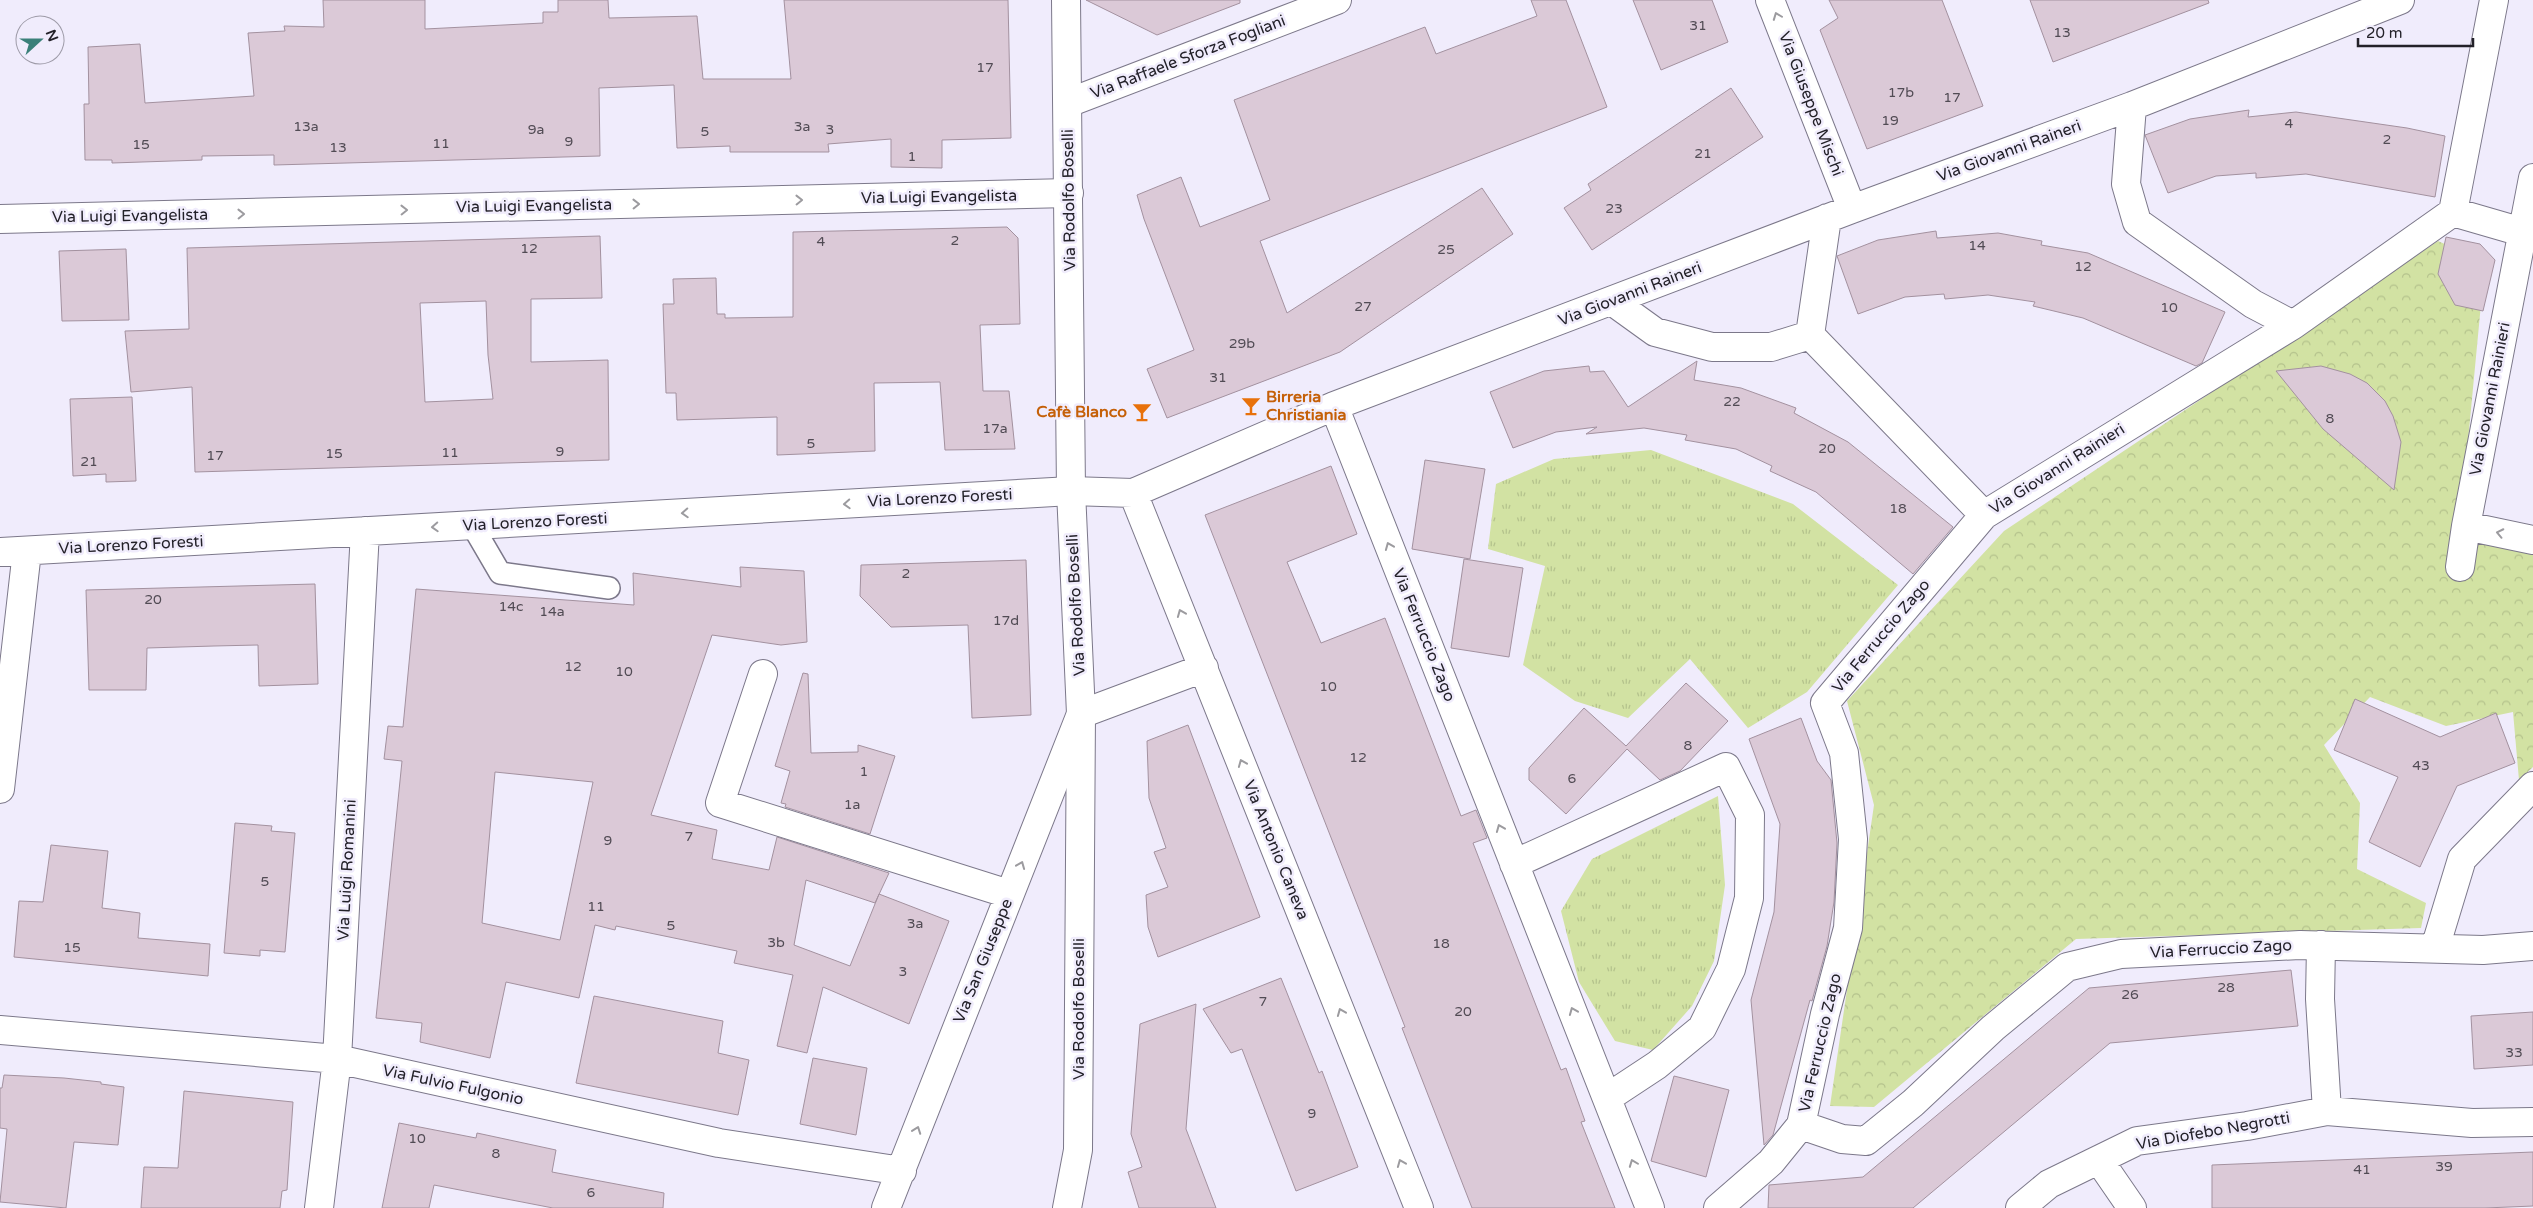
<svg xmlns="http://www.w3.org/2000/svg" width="2533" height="1208" font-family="'Varela Round',sans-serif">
  <defs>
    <pattern id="grass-tufts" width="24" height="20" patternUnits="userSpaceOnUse" patternTransform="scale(1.25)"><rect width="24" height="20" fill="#d2e2a3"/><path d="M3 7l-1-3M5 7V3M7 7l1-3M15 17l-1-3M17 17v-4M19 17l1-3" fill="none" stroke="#b4c28c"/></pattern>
    <pattern id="park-crowns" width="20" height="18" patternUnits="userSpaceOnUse" patternTransform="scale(1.25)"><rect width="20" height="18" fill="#d2e2a3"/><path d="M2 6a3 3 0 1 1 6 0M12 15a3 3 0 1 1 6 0" fill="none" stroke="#b4c28c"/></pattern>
  </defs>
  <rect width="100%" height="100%" fill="#f0ecfc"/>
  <!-- grass -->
  <path fill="url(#grass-tufts)" d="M 1651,450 L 1793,504 L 1898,585 L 1807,692 L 1748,728 L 1690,659 L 1628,718 L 1575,701 L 1523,665 L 1545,566 L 1488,549 L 1496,484 L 1554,459 Z
    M 1718,796 L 1725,885 L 1714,961 L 1692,1006 L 1653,1050 L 1615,1041 L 1579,982 L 1561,911 L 1592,859 Z"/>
  <!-- park -->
  <path fill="url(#park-crowns)" d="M 2438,241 L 2485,262 L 2456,567 L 2471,534 L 2533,553 L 2533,767 L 2519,780 L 2513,712 L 2446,726 L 2370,697 L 2324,745 L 2360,803 L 2357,869 L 2426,903 L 2421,928 L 2076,939 L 1874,1107 L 1830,1106 L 1874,805 L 1847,701 L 2004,531 Z"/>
  <!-- building -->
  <path fill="#dbc9d7" stroke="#a3919f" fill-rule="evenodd" d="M 323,0 L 425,0 L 425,29 L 543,23 L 543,12 L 558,12 L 558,0 L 608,0 L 609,18 L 697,16 L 703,79 L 791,79 L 784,0 L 1008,0 L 1011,138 L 942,140 L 942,168 L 891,167 L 891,139 L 828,144 L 829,152 L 730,152 L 730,146 L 677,148 L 674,85 L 599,88 L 600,156 L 274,165 L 274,155 L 202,156 L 202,160 L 112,163 L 112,160 L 85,160 L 84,104 L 89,104 L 88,47 L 140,44 L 145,103 L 254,96 L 248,33 L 285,31 L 284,26 L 324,27 Z
    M 1086,0 L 1240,0 L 1240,3 L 1157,35 Z
    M 1531,0 L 1566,0 L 1607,107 L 1260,241 L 1287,313 L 1482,188 L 1513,234 L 1340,352 L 1167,418 L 1147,369 L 1194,350 L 1144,219 L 1137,195 L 1181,177 L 1200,227 L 1270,200 L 1234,100 L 1425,27 L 1436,54 L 1537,16 Z
    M 1633,0 L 1712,0 L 1728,42 L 1661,70 Z
    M 1829,0 L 1942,0 L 1983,106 L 1867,149 L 1820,30 L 1838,18 Z
    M 2030,0 L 2208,0 L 2209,3 L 2053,62 Z
    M 1731,88 L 1763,137 L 1592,250 L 1564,208 L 1591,190 L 1588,184 Z
    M 2249,110 L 2248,117 L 2296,112 L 2407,128 L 2445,136 L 2435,197 L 2306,174 L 2256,178 L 2256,173 L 2216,176 L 2168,193 L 2145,135 L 2190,119 Z
    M 1007,227 L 1018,238 L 1020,324 L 980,325 L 983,391 L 1009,391 L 1015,449 L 945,450 L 940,382 L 874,383 L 875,451 L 777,455 L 777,417 L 677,420 L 676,393 L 666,393 L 663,304 L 674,304 L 673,279 L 716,278 L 717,314 L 725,314 L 725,318 L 793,317 L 793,232 Z
    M 1936,231 L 1937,238 L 1998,233 L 2042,241 L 2041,245 L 2088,253 L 2225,312 L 2202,363 L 2196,366 L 2083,318 L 2033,306 L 2035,302 L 1988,295 L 1945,299 L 1944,294 L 1905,297 L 1858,314 L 1837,256 L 1878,240 Z
    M 600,236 L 602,298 L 531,299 L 531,362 L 608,360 L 609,460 L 195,472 L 192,387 L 131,392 L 125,331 L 189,329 L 187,248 ZM 486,301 L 488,355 L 493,399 L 425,402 L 420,303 Z
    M 2446,237 L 2480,244 L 2495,260 L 2483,311 L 2455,305 L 2438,274 Z
    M 126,249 L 129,320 L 62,321 L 59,251 Z
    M 1697,361 L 1694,380 L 1741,388 L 1796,408 L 1794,413 L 1848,442 L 1953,527 L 1913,574 L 1816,492 L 1770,471 L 1772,466 L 1736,449 L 1685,440 L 1687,435 L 1644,428 L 1586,434 L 1597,427 L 1556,432 L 1513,448 L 1490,392 L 1544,371 L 1589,366 L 1590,372 L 1604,371 L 1628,407 Z
    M 2321,366 L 2350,374 L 2367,383 L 2385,401 L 2393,416 L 2401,442 L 2394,490 L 2323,429 L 2276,371 Z
    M 132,397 L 136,481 L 106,482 L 106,474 L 73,476 L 70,399 Z
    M 1425,460 L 1485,469 L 1470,559 L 1412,549 Z
    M 1331,466 L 1357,534 L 1287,562 L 1321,643 L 1385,618 L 1461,816 L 1476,810 L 1487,838 L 1473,843 L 1561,1070 L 1566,1068 L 1585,1121 L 1581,1122 L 1615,1208 L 1472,1208 L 1402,1028 L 1405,1027 L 1205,515 Z
    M 1464,559 L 1523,568 L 1509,657 L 1451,648 Z
    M 1026,560 L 1031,715 L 972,718 L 968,625 L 891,627 L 860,596 L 861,565 Z
    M 740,567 L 804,571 L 807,642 L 781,645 L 712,635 L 651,815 L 717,830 L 712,859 L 769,870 L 777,837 L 889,873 L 875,903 L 806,880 L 794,945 L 850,966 L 879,894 L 949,921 L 909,1024 L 823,987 L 807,1053 L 777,1046 L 793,975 L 734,963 L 737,951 L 616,926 L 615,930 L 595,925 L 579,998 L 506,982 L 490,1058 L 420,1042 L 422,1023 L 376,1018 L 402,761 L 384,759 L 388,726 L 403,727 L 416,589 L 634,605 L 633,573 L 741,587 ZM 495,772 L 593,782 L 560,940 L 482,923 Z
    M 315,584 L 318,684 L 259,686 L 258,645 L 214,646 L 147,648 L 146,690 L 89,690 L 86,590 Z
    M 803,673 L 808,674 L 811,753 L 858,752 L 858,745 L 895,756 L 870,834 L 785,807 L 786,804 L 781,803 L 790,771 L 775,766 Z
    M 1686,683 L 1728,721 L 1680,771 L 1660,780 L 1627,749 L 1566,814 L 1529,780 L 1529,768 L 1584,708 L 1626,746 Z
    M 2355,699 L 2440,737 L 2496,713 L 2515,763 L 2457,786 L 2420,867 L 2369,842 L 2398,777 L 2334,750 Z
    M 1801,718 L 1817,761 L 1831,780 L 1837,843 L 1834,902 L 1827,946 L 1812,1001 L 1810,1000 L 1773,1135 L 1764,1145 L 1751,1000 L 1774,912 L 1780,824 L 1749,739 Z
    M 1188,725 L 1260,917 L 1158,957 L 1148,927 L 1146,895 L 1168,887 L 1154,852 L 1166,848 L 1149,798 L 1147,741 Z
    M 235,823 L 272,826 L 271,831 L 295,833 L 285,952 L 260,950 L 260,956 L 224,953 Z
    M 51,845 L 108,851 L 102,908 L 140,913 L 138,938 L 210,944 L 208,976 L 14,957 L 19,901 L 43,902 Z
    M 2291,970 L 2298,1026 L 2110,1043 L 1913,1208 L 1768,1208 L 1769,1185 L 1863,1177 L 2089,988 Z
    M 1281,978 L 1319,1073 L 1322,1071 L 1358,1167 L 1296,1191 L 1242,1049 L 1231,1053 L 1203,1009 Z
    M 594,996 L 723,1021 L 718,1053 L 749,1060 L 738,1115 L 576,1083 Z
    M 1196,1004 L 1186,1129 L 1216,1208 L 1139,1208 L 1128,1172 L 1142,1167 L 1131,1134 L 1140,1024 Z
    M 2533,1012 L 2533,1065 L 2474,1069 L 2471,1016 Z
    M 813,1058 L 867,1068 L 856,1135 L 800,1124 Z
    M 4,1075 L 64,1078 L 101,1082 L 101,1084 L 124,1087 L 118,1145 L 74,1142 L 66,1208 L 0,1202 L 7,1129 L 0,1128 L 0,1088 L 2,1088 Z
    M 1674,1076 L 1729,1090 L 1706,1177 L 1651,1161 Z
    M 184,1091 L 293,1102 L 287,1190 L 282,1191 L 280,1208 L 141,1208 L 144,1167 L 178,1168 Z
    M 399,1123 L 476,1138 L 477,1133 L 556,1150 L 552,1172 L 664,1193 L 663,1208 L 553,1208 L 434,1185 L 429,1208 L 382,1208 Z
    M 2533,1152 L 2533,1206 L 2485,1208 L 2212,1208 L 2212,1165 Z"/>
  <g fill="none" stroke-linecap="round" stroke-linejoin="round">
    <defs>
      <path id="lane" d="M 472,525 L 500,573 L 609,588"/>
      <path id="street" d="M 1770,0 L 1852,209
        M 1068,103 L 1337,0
        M 2132,106 L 2126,184 L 2137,222 L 2253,304 L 2293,325 L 2453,212 L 2494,0
        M 2453,212 L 2522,232
        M 1827,218 L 1810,335 L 1984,515
        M 0,219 L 1069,193
        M 1612,301 L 1655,332 L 1712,347 L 1771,347 L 1810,335
        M 1334,406 L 1650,1208
        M 1133,493 L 1419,1208
        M 2466,526 L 2533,540
        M 0,552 L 1071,491 L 1133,493 L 1334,406 L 1852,209 L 2132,106 L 2400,0
        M 2460,567 L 2466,526 L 2533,178
        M 763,674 L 720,803 L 1009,894
        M 0,789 L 27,551
        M 1514,864 L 1726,767 L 1750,815 L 1749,898 L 1731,969 L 1702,1028 L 1657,1065 L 1607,1098
        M 2321,945 L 2320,999 L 2327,1111
        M 2435,948 L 2462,859 L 2533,786
        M 0,1030 L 337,1059 L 719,1143 L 902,1171
        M 1801,1125 L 1842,1139 L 1866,1141 L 1913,1103 L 1993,1028 L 2067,967 L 2121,954 L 2300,945 L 2483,950 L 2533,946
        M 2099,1160 L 2132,1208
        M 319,1208 L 337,1059 L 365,531
        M 886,1208 L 1081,714 L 1204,668
        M 1718,1208 L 1771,1162 L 1801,1125 L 1825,1014 L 1848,928 L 1853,839 L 1844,753 L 1825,703 L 1984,515 L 2293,325
        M 2020,1208 L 2049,1184 L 2137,1141 L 2247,1126 L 2327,1111 L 2472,1123 L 2533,1122"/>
      <path id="secondary" d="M 1066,0 L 1071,491 L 1081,714 L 1078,1150 L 1067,1208"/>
    </defs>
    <!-- lane casing -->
    <use href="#lane" stroke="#7c788a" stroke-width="24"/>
    <!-- street casing -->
    <use href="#street" stroke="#7c788a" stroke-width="30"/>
    <!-- secondary casing -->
    <use href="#secondary" stroke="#7c788a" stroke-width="30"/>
    <!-- lane -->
    <use href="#lane" stroke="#fff" stroke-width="21"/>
    <!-- street -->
    <use href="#street" stroke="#fff" stroke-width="28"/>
    <!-- secondary -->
    <use href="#secondary" stroke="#fff" stroke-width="28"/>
  </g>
  <!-- one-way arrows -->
  <defs><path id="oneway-chevron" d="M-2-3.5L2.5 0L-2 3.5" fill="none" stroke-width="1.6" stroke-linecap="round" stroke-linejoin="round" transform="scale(1.25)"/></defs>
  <g stroke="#9c9b9f">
    <use href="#oneway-chevron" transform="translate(1777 16) rotate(-111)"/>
    <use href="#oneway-chevron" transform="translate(799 200) rotate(-1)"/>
    <use href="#oneway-chevron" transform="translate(636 204) rotate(-1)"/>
    <use href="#oneway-chevron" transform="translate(404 210) rotate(-1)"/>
    <use href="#oneway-chevron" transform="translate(241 214) rotate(-1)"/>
    <use href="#oneway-chevron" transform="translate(847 504) rotate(177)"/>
    <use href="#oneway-chevron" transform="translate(685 513) rotate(177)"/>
    <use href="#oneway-chevron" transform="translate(435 527) rotate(177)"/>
    <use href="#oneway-chevron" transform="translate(2500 533) rotate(-168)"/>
    <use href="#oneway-chevron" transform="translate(1389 546) rotate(-112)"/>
    <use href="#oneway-chevron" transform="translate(1181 613) rotate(-112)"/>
    <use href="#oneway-chevron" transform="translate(1242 763) rotate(-112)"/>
    <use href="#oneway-chevron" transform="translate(1500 828) rotate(-112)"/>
    <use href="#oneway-chevron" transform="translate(1021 865) rotate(-68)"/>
    <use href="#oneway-chevron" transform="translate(1573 1011) rotate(-112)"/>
    <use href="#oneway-chevron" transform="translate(1341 1012) rotate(-112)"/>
    <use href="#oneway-chevron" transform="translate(917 1130) rotate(-70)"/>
    <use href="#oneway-chevron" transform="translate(1401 1163) rotate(-112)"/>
    <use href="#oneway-chevron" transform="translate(1633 1163) rotate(-111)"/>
  </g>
  <!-- icons -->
  <defs>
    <symbol id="bar-bare" viewBox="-9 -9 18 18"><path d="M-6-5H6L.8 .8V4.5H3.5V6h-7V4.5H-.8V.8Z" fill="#e8710a" stroke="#f0ecfc" stroke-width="2.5" paint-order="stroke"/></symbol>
  </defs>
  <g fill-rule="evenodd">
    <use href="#bar-bare" x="1237" y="392" width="28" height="28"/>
    <use href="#bar-bare" x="1128" y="398" width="28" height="28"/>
  </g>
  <g text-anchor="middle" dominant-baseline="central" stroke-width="5" stroke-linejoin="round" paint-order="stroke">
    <!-- number labels -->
    <g font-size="14" fill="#514b54">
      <text x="1698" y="25">31</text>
      <text x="2062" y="32">13</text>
      <text x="985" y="67">17</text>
      <text x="1901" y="92">17b</text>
      <text x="1952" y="97">17</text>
      <text x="1890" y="120">19</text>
      <text x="2289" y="123">4</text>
      <text x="306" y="126">13a</text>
      <text x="802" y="126">3a</text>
      <text x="536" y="129">9a</text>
      <text x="830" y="129">3</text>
      <text x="705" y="131">5</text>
      <text x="2387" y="139">2</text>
      <text x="569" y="141">9</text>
      <text x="441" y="143">11</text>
      <text x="141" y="144">15</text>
      <text x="338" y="147">13</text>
      <text x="1703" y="153">21</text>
      <text x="912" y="156">1</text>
      <text x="1614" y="208">23</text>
      <text x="955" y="240">2</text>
      <text x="821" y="241">4</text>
      <text x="1977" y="245">14</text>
      <text x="529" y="248">12</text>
      <text x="1446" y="249">25</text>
      <text x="2083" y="266">12</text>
      <text x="1363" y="306">27</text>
      <text x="2169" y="307">10</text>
      <text x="1242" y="343">29b</text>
      <text x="1218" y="377">31</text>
      <text x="1732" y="401">22</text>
      <text x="2330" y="418">8</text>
      <text x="995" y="428">17a</text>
      <text x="811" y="443">5</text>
      <text x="1827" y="448">20</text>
      <text x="560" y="451">9</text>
      <text x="450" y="452">11</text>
      <text x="334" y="453">15</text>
      <text x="215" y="455">17</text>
      <text x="89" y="461">21</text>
      <text x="1898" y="508">18</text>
      <text x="906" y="573">2</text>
      <text x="153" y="599">20</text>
      <text x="511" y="606">14c</text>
      <text x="552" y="611">14a</text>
      <text x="1006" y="620">17d</text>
      <text x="573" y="666">12</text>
      <text x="624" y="671">10</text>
      <text x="1328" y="686">10</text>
      <text x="1688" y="745">8</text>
      <text x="1358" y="757">12</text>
      <text x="2421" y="765">43</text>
      <text x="864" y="771">1</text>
      <text x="1572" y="778">6</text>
      <text x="852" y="804">1a</text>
      <text x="689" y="836">7</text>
      <text x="608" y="840">9</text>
      <text x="265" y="881">5</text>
      <text x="596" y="906">11</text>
      <text x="915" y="923">3a</text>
      <text x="671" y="925">5</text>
      <text x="776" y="942">3b</text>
      <text x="1441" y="943">18</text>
      <text x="72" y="947">15</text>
      <text x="903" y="971">3</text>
      <text x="2226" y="987">28</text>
      <text x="2130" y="994">26</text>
      <text x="1263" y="1001">7</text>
      <text x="1463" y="1011">20</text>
      <text x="2514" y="1052">33</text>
      <text x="1312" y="1113">9</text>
      <text x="417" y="1138">10</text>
      <text x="496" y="1153">8</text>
      <text x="2444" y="1166">39</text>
      <text x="2362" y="1169">41</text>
      <text x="591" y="1192">6</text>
    </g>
    <!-- street labels -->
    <g font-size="16" fill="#232129" stroke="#f0ecfc">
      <text transform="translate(1188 57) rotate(-21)">Via Raffaele Sforza Fogliani</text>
      <text transform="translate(1811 104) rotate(69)">Via Giuseppe Mischi</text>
      <text transform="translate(2009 151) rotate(-20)">Via Giovanni Raineri</text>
      <text transform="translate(939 197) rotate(-1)">Via Luigi Evangelista</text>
      <text transform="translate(1069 200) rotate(-91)">Via Rodolfo Boselli</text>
      <text transform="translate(534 206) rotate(-1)">Via Luigi Evangelista</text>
      <text transform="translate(130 216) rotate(-1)">Via Luigi Evangelista</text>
      <text transform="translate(1630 294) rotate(-21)">Via Giovanni Raineri</text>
      <text transform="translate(2490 399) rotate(-79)">Via Giovanni Rainieri</text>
      <text transform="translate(2057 469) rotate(-32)">Via Giovanni Rainieri</text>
      <text transform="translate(940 498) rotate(-3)">Via Lorenzo Foresti</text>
      <text transform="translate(535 522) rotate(-3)">Via Lorenzo Foresti</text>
      <text transform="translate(131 545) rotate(-3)">Via Lorenzo Foresti</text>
      <text transform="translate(1076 605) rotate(-93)">Via Rodolfo Boselli</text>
      <text transform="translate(1424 635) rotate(68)">Via Ferruccio Zago</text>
      <text transform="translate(1881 636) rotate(-50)">Via Ferruccio Zago</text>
      <text transform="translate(1276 850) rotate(68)">Via Antonio Caneva</text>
      <text transform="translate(347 870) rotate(-87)">Via Luigi Romanini</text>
      <text transform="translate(2221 949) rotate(-3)">Via Ferruccio Zago</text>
      <text transform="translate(983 961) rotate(-68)">Via San Giuseppe</text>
      <text transform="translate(1079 1009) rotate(-90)">Via Rodolfo Boselli</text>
      <text transform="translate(1820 1043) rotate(-77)">Via Ferruccio Zago</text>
      <text transform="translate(453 1085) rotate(12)">Via Fulvio Fulgonio</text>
      <text transform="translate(2213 1131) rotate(-10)">Via Diofebo Negrotti</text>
    </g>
    <!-- food labels -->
    <g font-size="16" font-weight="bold" fill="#c56008" stroke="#f0ecfc" text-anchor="start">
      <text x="1266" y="397">Birreria<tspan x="1266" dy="18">Christiania</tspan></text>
      <text x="1127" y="412" text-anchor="end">Cafè Blanco</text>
    </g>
  </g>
  <!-- north arrow -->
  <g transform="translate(40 40) rotate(69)"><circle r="24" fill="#f0ecfc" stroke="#9e9ba8"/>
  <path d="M0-4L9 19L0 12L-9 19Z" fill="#3a8079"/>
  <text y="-8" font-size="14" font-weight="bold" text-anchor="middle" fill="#232129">N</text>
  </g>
  <!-- scale -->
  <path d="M2358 38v8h115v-8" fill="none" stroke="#232129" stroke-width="2.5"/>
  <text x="2366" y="38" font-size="15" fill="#232129" stroke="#f0ecfc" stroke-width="4" paint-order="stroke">20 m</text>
</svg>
